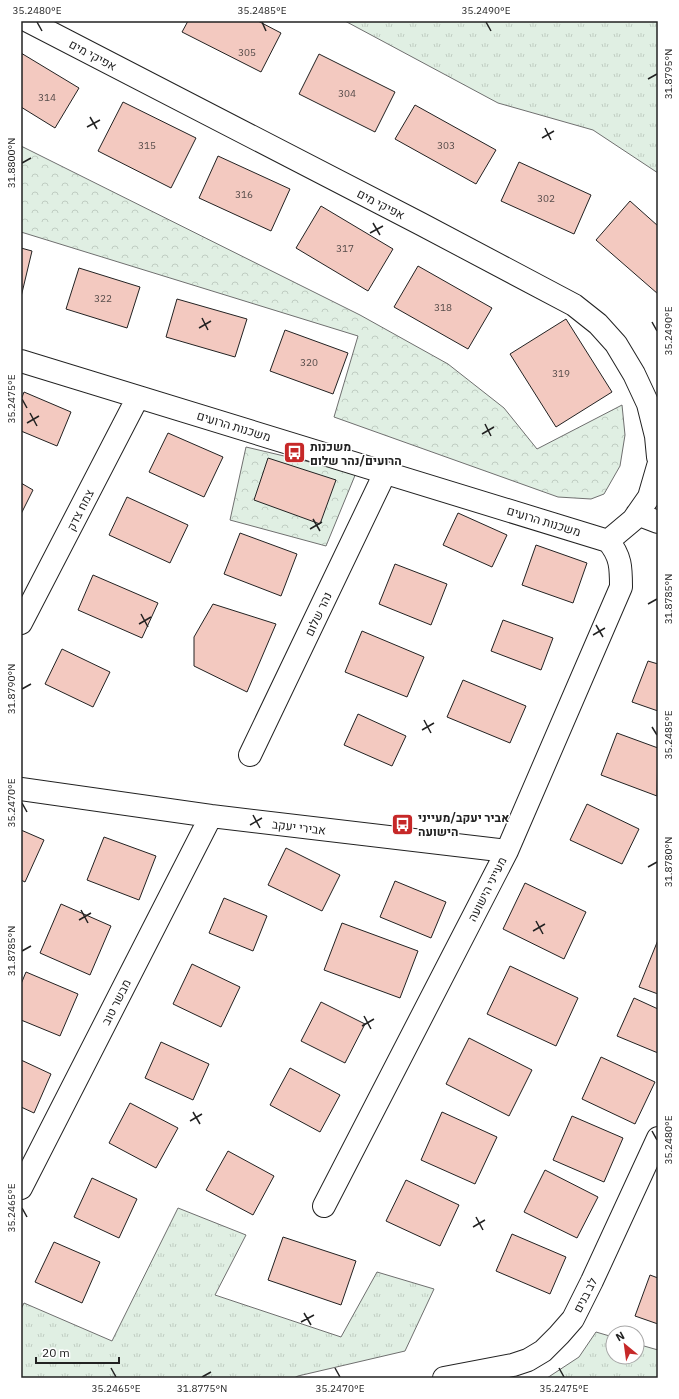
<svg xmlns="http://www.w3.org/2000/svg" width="679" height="1399" font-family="'IBM Plex Sans',Heebo,sans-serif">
  <defs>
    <pattern id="grass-tufts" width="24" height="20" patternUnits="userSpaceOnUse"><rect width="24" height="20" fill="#e0efe3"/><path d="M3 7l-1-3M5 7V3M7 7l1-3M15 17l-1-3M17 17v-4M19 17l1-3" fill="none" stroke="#c0cdc2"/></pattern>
    <pattern id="park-crowns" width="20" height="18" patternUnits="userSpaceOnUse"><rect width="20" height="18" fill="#e0efe3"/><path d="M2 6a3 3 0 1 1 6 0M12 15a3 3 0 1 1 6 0" fill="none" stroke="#c0cdc2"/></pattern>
  </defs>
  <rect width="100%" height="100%" fill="#fff"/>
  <!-- grass -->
  <path fill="url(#grass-tufts)" stroke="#6f6f6f" d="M 345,21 L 658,21 L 658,173 L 593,130 L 498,103 Z
    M 178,1208 L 246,1235 L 215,1295 L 341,1337 L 377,1272 L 434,1289 L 405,1351 L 298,1376 L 294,1378 L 21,1378 L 21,1309 L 24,1303 L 112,1341 Z
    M 596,1332 L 613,1337 L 613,1357 L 637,1357 L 637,1344 L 658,1350 L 658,1378 L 547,1378 L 579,1357 Z"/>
  <!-- park -->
  <path fill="url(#park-crowns)" stroke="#6f6f6f" d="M 21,146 L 360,315 L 448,364 L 504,408 L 537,449 L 622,405 L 625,435 L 620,466 L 604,494 L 591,499 L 558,497 L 334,417 L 358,336 L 21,232 Z
    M 246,447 L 356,473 L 326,546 L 230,520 Z"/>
  <!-- building -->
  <path fill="#f3c9c0" stroke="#222" d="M 188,21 L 258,21 L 281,33 L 261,72 L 182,32 Z
    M 21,53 L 79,88 L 55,128 L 21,107 Z
    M 319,54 L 395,92 L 375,132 L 299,94 Z
    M 123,102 L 196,138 L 171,188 L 98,151 Z
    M 415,105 L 496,150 L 476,184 L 395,139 Z
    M 218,156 L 290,189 L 271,231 L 199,198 Z
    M 519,162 L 591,195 L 574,234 L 501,201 Z
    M 630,201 L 658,226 L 658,294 L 596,240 Z
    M 321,206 L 393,249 L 368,291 L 296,248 Z
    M 21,248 L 32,251 L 21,297 Z
    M 418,266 L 492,308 L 468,349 L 394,307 Z
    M 79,268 L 140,287 L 127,328 L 66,309 Z
    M 177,299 L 247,319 L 235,357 L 166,337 Z
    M 566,319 L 612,392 L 556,427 L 510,354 Z
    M 285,330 L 348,353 L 333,394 L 270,371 Z
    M 24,392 L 71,412 L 57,446 L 21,431 L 21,400 Z
    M 168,433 L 223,457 L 204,497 L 149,472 Z
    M 268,458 L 336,480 L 320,524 L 254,500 Z
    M 21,483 L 33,490 L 21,514 Z
    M 127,497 L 188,525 L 170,563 L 109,535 Z
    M 458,513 L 507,535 L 492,567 L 443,545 Z
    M 240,533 L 297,554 L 281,596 L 224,574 Z
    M 536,545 L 587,563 L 573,603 L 522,585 Z
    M 395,564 L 447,584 L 431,625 L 379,604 Z
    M 93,575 L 158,603 L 142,638 L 78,610 Z
    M 213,604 L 276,624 L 247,692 L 194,666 L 194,637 Z
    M 503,620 L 553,638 L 541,670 L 491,651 Z
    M 362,631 L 424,657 L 407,697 L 345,672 Z
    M 62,649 L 110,672 L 93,707 L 45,684 Z
    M 648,661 L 658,664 L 658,711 L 632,702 Z
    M 463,680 L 526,706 L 510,743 L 447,717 Z
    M 358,714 L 406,736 L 392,766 L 344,745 Z
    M 617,733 L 658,748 L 657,796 L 601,775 Z
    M 587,804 L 639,829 L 622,864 L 570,840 Z
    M 21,830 L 44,840 L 25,882 L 21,880 Z
    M 104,837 L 156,856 L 139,900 L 87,880 Z
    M 286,848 L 340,875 L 322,911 L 268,885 Z
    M 395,881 L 446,902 L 431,938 L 380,917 Z
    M 525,883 L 586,912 L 564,959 L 503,929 Z
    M 224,898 L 267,916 L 253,951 L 209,933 Z
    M 61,904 L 111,926 L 90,975 L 40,953 Z
    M 342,923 L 418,951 L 400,998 L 324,970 Z
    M 658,940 L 658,994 L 639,987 Z
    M 192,964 L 240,987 L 221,1027 L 173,1004 Z
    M 510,966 L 578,998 L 556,1046 L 487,1014 Z
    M 26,972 L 78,994 L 60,1036 L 21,1020 L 21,984 Z
    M 634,998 L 658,1009 L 658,1053 L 617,1036 Z
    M 321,1002 L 365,1024 L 345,1063 L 301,1041 Z
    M 469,1038 L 532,1070 L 509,1116 L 446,1084 Z
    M 161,1042 L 209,1064 L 193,1100 L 145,1078 Z
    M 601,1057 L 655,1082 L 635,1124 L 582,1099 Z
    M 21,1060 L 51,1074 L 34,1113 L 21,1107 Z
    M 290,1068 L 340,1095 L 320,1132 L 270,1105 Z
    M 130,1103 L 178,1128 L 156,1168 L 109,1143 Z
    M 442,1112 L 497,1137 L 475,1184 L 421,1160 Z
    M 572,1116 L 623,1138 L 604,1182 L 553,1160 Z
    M 228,1151 L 274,1176 L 253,1215 L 206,1190 Z
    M 545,1170 L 598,1197 L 577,1238 L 524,1212 Z
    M 92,1178 L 137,1199 L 119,1238 L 74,1217 Z
    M 406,1180 L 459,1205 L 440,1246 L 386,1221 Z
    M 512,1234 L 566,1257 L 550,1294 L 496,1271 Z
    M 283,1237 L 356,1261 L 341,1305 L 268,1280 Z
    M 54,1242 L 100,1262 L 82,1303 L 35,1282 Z
    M 650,1275 L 658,1278 L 658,1324 L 635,1316 Z"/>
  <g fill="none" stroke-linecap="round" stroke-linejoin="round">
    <defs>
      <path id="minor" d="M 28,21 L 421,224 L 574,305 L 598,324 L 616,344 L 634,374 L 648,404 L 656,436 L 658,457
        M 21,361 L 608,541 C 621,556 621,568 621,587 L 507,851 L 324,1206
        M 637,514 L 658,522
        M 608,541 L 633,520 L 649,497 L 658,466
        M 21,623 L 138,397
        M 250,755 L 385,473
        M 21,789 L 211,816 L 507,851
        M 21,1188 L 211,816
        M 444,1378 L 513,1365 L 528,1360 L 543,1351 L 559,1335 L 573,1319 L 592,1281 L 658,1138"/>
    </defs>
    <!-- minor casing -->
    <use href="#minor" stroke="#222" stroke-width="24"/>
    <!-- minor -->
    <use href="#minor" stroke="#fff" stroke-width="22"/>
  </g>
  <!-- ticks -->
  <path fill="none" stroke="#222" stroke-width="1.5" d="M 37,22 L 42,31M 262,22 L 266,31M 486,22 L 491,31M 648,79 L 657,74M 90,117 L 97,129M 87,127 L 100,120M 545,128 L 551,140M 542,138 L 554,131M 22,163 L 31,158M 373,223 L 380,235M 370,233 L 383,226M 202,318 L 208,330M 652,322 L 657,331M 199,328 L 211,321M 22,399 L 27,408M 30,413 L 37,426M 27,423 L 39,416M 485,424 L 491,436M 482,434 L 494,427M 313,519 L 320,531M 310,529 L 322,522M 648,604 L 657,599M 141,614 L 148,627M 139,624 L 151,617M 596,625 L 603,637M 593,635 L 605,628M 22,689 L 31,684M 424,720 L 431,733M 652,727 L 657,735M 422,730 L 434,723M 22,803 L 27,812M 253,815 L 260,828M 250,825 L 262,818M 648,867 L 657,862M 81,910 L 88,923M 79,920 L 91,913M 536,921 L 543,934M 533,931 L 545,924M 22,951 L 31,946M 364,1016 L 371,1029M 362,1026 L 374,1019M 193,1112 L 200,1124M 190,1121 L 202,1114M 652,1131 L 657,1140M 22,1208 L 27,1217M 476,1217 L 483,1230M 473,1227 L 485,1220M 304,1313 L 311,1325M 301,1322 L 314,1315M 111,1368 L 116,1377M 335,1368 L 340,1377M 559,1368 L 564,1377M 202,1377 L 211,1372"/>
  <!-- icons -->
  <defs>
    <symbol id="bus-square" viewBox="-11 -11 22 22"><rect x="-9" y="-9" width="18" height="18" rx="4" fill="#c62828" stroke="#fff"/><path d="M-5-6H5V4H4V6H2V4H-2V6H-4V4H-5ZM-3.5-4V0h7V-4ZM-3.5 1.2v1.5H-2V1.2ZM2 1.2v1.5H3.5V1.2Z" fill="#fff"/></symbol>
  </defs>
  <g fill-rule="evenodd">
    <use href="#bus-square" x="282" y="440" width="25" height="25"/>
    <use href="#bus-square" x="390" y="812" width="25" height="25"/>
  </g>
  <g text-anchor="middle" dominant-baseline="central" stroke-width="3" stroke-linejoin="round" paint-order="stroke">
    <!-- number labels -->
    <g font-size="10" fill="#564c4a">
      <text x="247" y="52">305</text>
      <text x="347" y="93">304</text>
      <text x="47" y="97">314</text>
      <text x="147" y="145">315</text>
      <text x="446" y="145">303</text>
      <text x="244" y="194">316</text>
      <text x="546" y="198">302</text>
      <text x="345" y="248">317</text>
      <text x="103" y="298">322</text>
      <text x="443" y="307">318</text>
      <text x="309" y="362">320</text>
      <text x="561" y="373">319</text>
    </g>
    <!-- street labels -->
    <g font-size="12" fill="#222" stroke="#fff">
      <text transform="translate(93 55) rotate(28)">אפיקי מים</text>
      <text transform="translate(381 204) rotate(27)">אפיקי מים</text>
      <text transform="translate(234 426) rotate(17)">משכנות הרועים</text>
      <text transform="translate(80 510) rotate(-63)">צמח צדק</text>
      <text transform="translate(544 521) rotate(17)">משכנות הרועים</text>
      <text transform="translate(318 614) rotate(-65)">נהר שלום</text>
      <text transform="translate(299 827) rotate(7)">אבירי יעקב</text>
      <text transform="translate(487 889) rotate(-63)">מעייני הישועה</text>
      <text transform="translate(116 1002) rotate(-63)">מבשר טוב</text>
      <text transform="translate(585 1295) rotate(-63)">לב בנים</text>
    </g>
    <!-- poi labels -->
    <g font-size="12" font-weight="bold" fill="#222" stroke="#fff" text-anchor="start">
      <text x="310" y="446">משכנות<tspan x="310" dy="14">הרועים/נהר שלום</tspan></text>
      <text x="418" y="817">אביר יעקב/מעייני<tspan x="418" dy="14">הישועה</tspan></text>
    </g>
  </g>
  <!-- border -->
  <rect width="679" height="1399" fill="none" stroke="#ffffff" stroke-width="44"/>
  <!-- north arrow -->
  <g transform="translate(625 1345) rotate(331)"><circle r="19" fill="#ffffff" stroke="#a7a7a7"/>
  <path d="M0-3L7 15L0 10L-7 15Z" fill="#c62828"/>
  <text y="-6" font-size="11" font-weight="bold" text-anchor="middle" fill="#222222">N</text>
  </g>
  <!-- scale -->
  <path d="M36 1357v6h83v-6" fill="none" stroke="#222222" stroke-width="2"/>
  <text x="42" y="1357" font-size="12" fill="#222222" stroke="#ffffff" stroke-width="3" paint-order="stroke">20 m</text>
  <rect x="22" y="22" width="635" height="1355" fill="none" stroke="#222" stroke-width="1.5"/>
  <g font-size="10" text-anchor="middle" fill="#222">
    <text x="37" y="14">35.2480°E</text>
    <text x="262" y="14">35.2485°E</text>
    <text x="486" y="14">35.2490°E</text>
    <text transform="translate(668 74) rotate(-90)" y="4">31.8795°N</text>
    <text transform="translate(11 163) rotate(-90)" y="4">31.8800°N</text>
    <text transform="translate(668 331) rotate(-90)" y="4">35.2490°E</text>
    <text transform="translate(11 399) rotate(-90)" y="4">35.2475°E</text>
    <text transform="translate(668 599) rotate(-90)" y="4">31.8785°N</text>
    <text transform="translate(11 689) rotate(-90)" y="4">31.8790°N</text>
    <text transform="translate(668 735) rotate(-90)" y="4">35.2485°E</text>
    <text transform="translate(11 803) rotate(-90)" y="4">35.2470°E</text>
    <text transform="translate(668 862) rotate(-90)" y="4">31.8780°N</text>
    <text transform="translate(11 951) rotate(-90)" y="4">31.8785°N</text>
    <text transform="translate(668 1140) rotate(-90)" y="4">35.2480°E</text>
    <text transform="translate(11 1208) rotate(-90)" y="4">35.2465°E</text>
    <text x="116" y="1392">35.2465°E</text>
    <text x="202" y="1392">31.8775°N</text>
    <text x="340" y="1392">35.2470°E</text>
    <text x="564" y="1392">35.2475°E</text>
  </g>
</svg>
